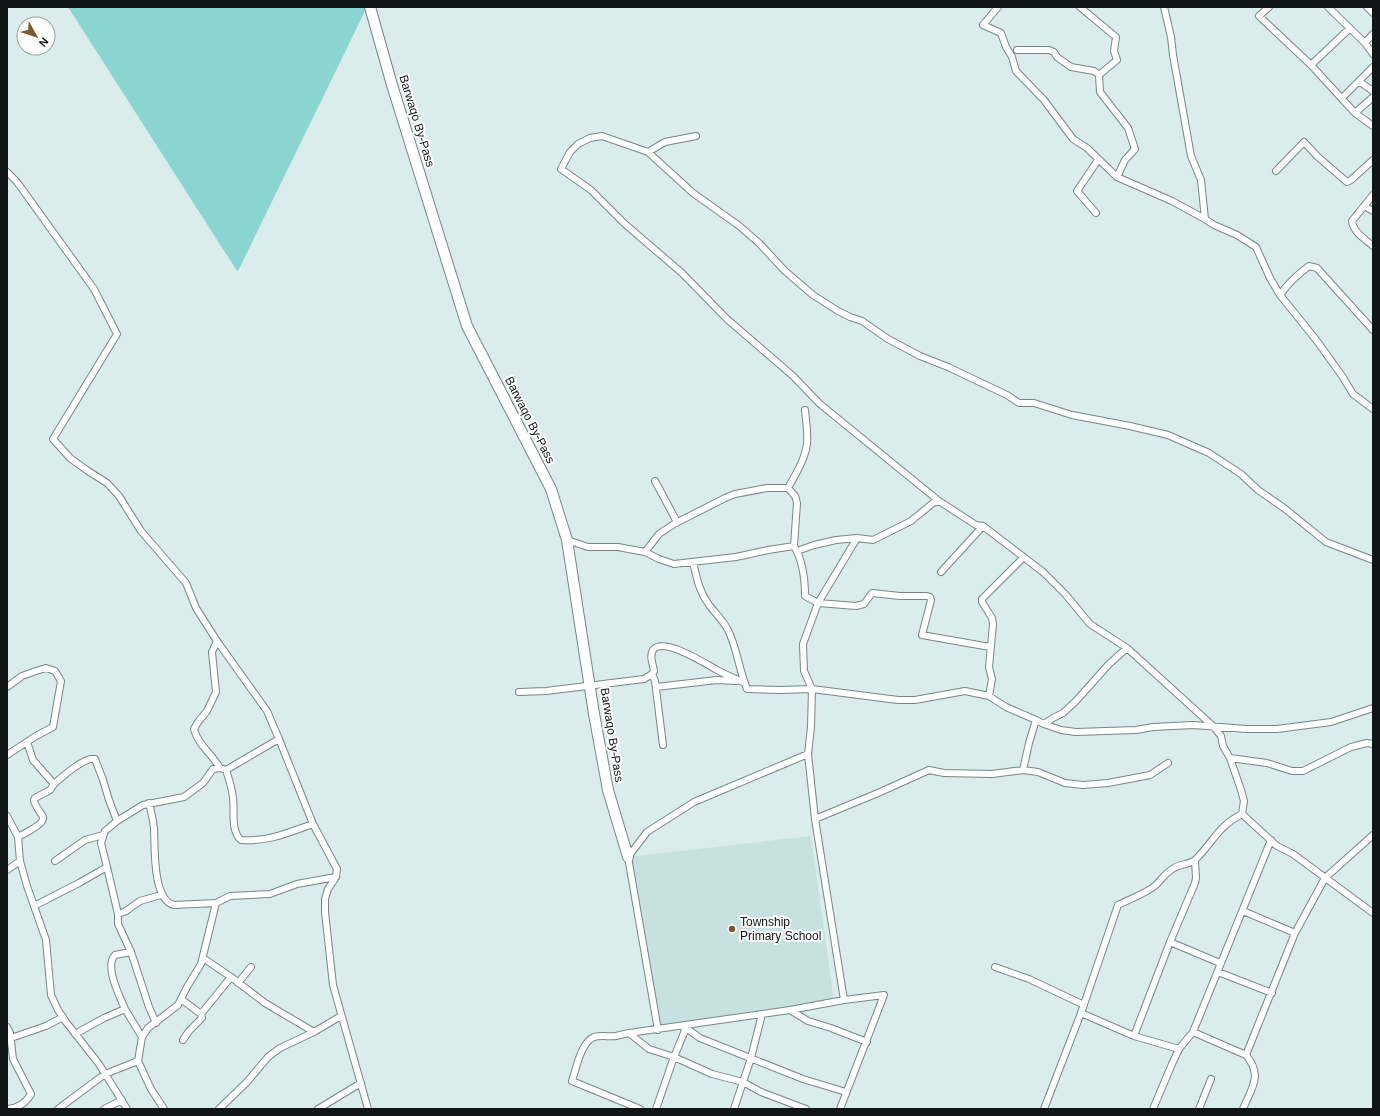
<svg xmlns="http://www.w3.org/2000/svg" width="1380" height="1116" font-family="Helvetica,sans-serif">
  <rect width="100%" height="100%" fill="#daeceb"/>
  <!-- built -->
  <path fill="#c6e1e0" d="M 811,836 L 834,1002 L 654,1029 L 628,857 Z"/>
  <!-- green -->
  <path fill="#8ad4d2" d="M 68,7 L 367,7 L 238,271 L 237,271 Z"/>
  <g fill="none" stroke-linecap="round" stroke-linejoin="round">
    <defs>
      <path id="minor" d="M 998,7 L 983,25 L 1001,33 L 1006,47 L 1012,57 L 1016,71 L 1044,100 L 1073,139 L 1087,148 L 1117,177 L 1172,201 L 1205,219
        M 1080,7 L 1116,37 L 1114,51 L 1117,60 L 1099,75
        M 1164,7 L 1171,37 L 1173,55 L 1191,156 L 1201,180 L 1205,219 L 1214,225 L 1237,235 L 1256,247 L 1270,278 L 1280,295 L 1317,341 L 1342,376 L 1353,394 L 1373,409
        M 1269,7 L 1259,16 L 1311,65 L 1355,113 L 1373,126
        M 1328,7 L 1365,43 L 1373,54
        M 1367,7 L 1373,13
        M 1365,43 L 1373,34
        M 1017,50 L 1049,50 L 1054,52 L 1057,57 L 1071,67 L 1094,71 L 1099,75 L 1100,92 L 1128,128 L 1135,149 L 1125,160 L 1117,177
        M 1311,65 L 1349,29
        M 1360,82 L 1373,91
        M 1342,98 L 1373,67
        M 1355,113 L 1373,97
        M 696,136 L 665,142 L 648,152 L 602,136 L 590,138 L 578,144 L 570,152 L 561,169 L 591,190 L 626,225 L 682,273 L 727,319 L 793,376 L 820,404 L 939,501 L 976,525 L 983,526 L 1043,572 L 1066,595 L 1090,624 L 1127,648 L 1214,727 L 1221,736 L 1223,746 L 1230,758 L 1241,790 L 1244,801 L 1242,814 L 1277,846 L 1293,854 L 1373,913
        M 648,152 L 693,193 L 738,225 L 759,243 L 785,271 L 813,295 L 838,311 L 850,317 L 862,321 L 888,339 L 920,356 L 948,367 L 1007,395 L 1019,403 L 1034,403 L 1072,415 L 1130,426 L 1168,435 L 1209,453 L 1241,474 L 1258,490 L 1284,508 L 1326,542 L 1373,560
        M 1276,171 L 1304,142 L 1317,156 L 1347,182 L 1351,180 L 1373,160
        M 7,172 L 17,182 L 94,289 L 117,334 L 53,439 L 70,458 L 88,471 L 107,483 L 119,496 L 141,531 L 186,583 L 196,608 L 217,641 L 267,711 L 279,739 L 313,824 L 337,869 L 336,877 L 328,889 L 325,899 L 325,912 L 333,985 L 368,1109
        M 1373,195 L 1352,221 C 1353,232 1365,239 1373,246
        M 1364,206 L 1373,211
        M 1096,213 L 1077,191 L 1098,160
        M 1280,295 C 1288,283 1297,275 1309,266 L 1317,268 L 1373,330
        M 805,410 C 806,421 808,433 807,444 C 805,459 796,474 788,488 L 795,496 L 797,503 L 794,546 C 803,561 805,578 805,596 L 818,603 L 856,606 L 864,604 L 872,593 L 900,596 L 927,596 L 930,597 L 931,600 L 922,635 L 990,647
        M 655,481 L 677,522
        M 567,540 L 588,547 L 618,547 L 645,552 L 659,559 L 674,564 L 736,557 L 768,550 L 794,546
        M 797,551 L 814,545 L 836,540 L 857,538 L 873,540 L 911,521 L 933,503 L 939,501
        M 645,552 L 659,534 L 674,524 L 725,498 L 735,494 L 767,488 L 788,488
        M 693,562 C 697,579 699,591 709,605 C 716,614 723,620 728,630 C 737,648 739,670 747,689 L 780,690 L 812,689 L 898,700 L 915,700 L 965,691 L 989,696 L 1006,707 L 1036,720 L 1044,724 L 1061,730 L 1076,732 L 1136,730 L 1153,727 L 1193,725 L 1247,729 L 1277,729 L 1331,722 L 1373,708
        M 941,572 L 983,526
        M 217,641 L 212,652 L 216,692 L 207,711 L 198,722 L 194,729 C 198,745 212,754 220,768
        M 652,674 L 655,681 L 663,745
        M 7,687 L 22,676 L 36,671 L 46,668 L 55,671 L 61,681 L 53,727 L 36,736 L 7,755
        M 656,687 L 717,680 L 736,681
        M 519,692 L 546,691 L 644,679 L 652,674 L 654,671 C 653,664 649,656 653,650 C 663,636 706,664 717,670 C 726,675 736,679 745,683
        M 989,696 L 992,679 L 989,667 L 993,624 L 992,618 L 982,602 L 982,599 L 1024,557
        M 1044,724 L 1053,718 L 1063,713 L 1076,701 L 1109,664 L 1127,648
        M 1230,758 L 1267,763 L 1292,771 L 1303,771 L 1351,747 L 1367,743 L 1373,744
        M 226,770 C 229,779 232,788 233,798 C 235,811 230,830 241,840 C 268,842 287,833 313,824
        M 1023,770 L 1029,743 L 1036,720
        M 54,784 C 62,777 84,757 95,759 L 103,780 L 109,800 L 117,821
        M 149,803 C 151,811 153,820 154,828 C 155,845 152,900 174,905 L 216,903
        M 7,816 L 18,837 L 20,861 L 27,886 L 46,940 L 51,995 L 58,1010 L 66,1022 L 99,1064 L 127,1109
        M 815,819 L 878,793 L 929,770 L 944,773 L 992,774 L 1023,770 L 1038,772 L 1065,783 L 1083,785 L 1108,783 L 1150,775 L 1168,763
        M 18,837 C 23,834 45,824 43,817 C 40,811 35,807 34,800 L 35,798 L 50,790 L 54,784 L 33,760 L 27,742
        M 55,861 L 85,840 L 103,835
        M 107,867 L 118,914 L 118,924 L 131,952 L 149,1007 L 156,1023
        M 7,870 L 20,861
        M 34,906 L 79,883 L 107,867 L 101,843 L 105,831 L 110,827 L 117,821 L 143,805 L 184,797 L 203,783 L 213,769 L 220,768 L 226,770 L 279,739
        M 1243,911 L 1295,933
        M 118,914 L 126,911 L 140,901 L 161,895
        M 1170,942 L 1220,963
        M 203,958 L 231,977 L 265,1003 L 314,1032
        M 995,967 L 1029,979 L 1084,1005
        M 1218,972 L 1272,993
        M 238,983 L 251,967
        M 181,999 L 201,1014 L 202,1018 L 189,1031 L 183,1040
        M 844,1000 L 815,819 L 808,754 L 811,727 L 812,689 L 804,671 L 803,644 L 818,603 L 857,538
        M 125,1009 C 120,997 104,966 115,955 L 131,952
        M 790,1010 L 808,1021 L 831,1028 L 867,1042
        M 1081,1013 L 1134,1036 L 1179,1049
        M 201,1014 L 231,977
        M 681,1026 L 686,1028 L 700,1038 L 803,1079 L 846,1092
        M 7,1027 L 10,1033 L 13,1059 L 31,1094 C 26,1103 17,1108 8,1109
        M 658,1030 L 628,857 L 647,832 L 694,802 L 808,754
        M 1193,1032 L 1246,1055 C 1263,1076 1252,1087 1243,1109
        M 629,1033 L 649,1049 L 674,1057 L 712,1074 L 743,1082 L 761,1092 L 806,1109
        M 75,1034 L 104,1018 L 125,1009 L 142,1037
        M 1134,1036 L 1170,942 L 1195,883 L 1196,878 L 1195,860
        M 11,1038 L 46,1026 L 63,1017
        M 1246,1055 L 1295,933 L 1325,878 L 1373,835
        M 138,1061 L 151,1089 L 164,1109
        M 58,1109 L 105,1074 L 138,1061 L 142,1037 L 148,1028 L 178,1005 L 187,987 L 201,964 L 216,903 L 230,896 L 270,894 L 297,884 L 336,877
        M 104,1109 L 122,1100
        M 219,1109 L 247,1082 L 268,1057 L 280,1048 L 314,1032 L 341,1016
        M 318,1109 L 361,1083
        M 640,1109 L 572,1081 C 576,1069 581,1042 594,1037 C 601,1035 609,1037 616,1036 C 620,1035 624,1034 629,1033 L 790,1010 L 844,1000 L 884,995 L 840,1109
        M 656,1109 L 674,1057 L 686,1028
        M 734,1109 L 751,1058 L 762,1014
        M 1044,1109 L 1081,1013 L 1118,905 C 1130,899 1145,894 1156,885 C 1162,879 1166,872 1174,868 C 1180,864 1192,864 1196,859 C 1214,841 1218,826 1242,814
        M 1153,1109 L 1172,1064 L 1179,1049 L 1193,1032 L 1271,840
        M 1199,1109 L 1211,1079"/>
      <path id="trunk" d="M 370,7 L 392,85 L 467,326 L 551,489 L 567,540 L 594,714 L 608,790 L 628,857"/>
    </defs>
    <!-- minor casing -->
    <use href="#minor" stroke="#778786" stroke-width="8"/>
    <!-- trunk casing -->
    <use href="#trunk" stroke="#778786" stroke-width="12"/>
    <!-- minor -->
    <use href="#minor" stroke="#fff" stroke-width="6"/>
    <!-- trunk -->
    <use href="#trunk" stroke="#fff" stroke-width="10"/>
  </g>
  <!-- markers -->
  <circle fill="#7b5a31" stroke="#fff" stroke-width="1.5" cx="732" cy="929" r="4"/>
  <g text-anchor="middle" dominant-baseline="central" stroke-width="4" stroke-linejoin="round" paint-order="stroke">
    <!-- street labels -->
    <g font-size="12" fill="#101616" stroke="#fff">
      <text transform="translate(417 121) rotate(73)">Barwaqo By-Pass</text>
      <text transform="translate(530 420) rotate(63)">Barwaqo By-Pass</text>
      <text transform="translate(612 735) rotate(81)">Barwaqo By-Pass</text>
    </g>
    <!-- poi labels -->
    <g font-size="12" fill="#101616" stroke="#fff" text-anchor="start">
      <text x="740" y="922">Township<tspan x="740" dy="14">Primary School</tspan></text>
    </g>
  </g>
  <!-- border -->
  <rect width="1380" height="1116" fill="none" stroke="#101616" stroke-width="16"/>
  <!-- north arrow -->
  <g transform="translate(36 36) rotate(129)"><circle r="19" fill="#ffffff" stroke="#9fa2a2"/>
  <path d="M0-3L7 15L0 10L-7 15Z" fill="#7b5a31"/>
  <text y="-6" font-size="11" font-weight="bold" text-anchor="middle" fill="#101616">N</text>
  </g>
</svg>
